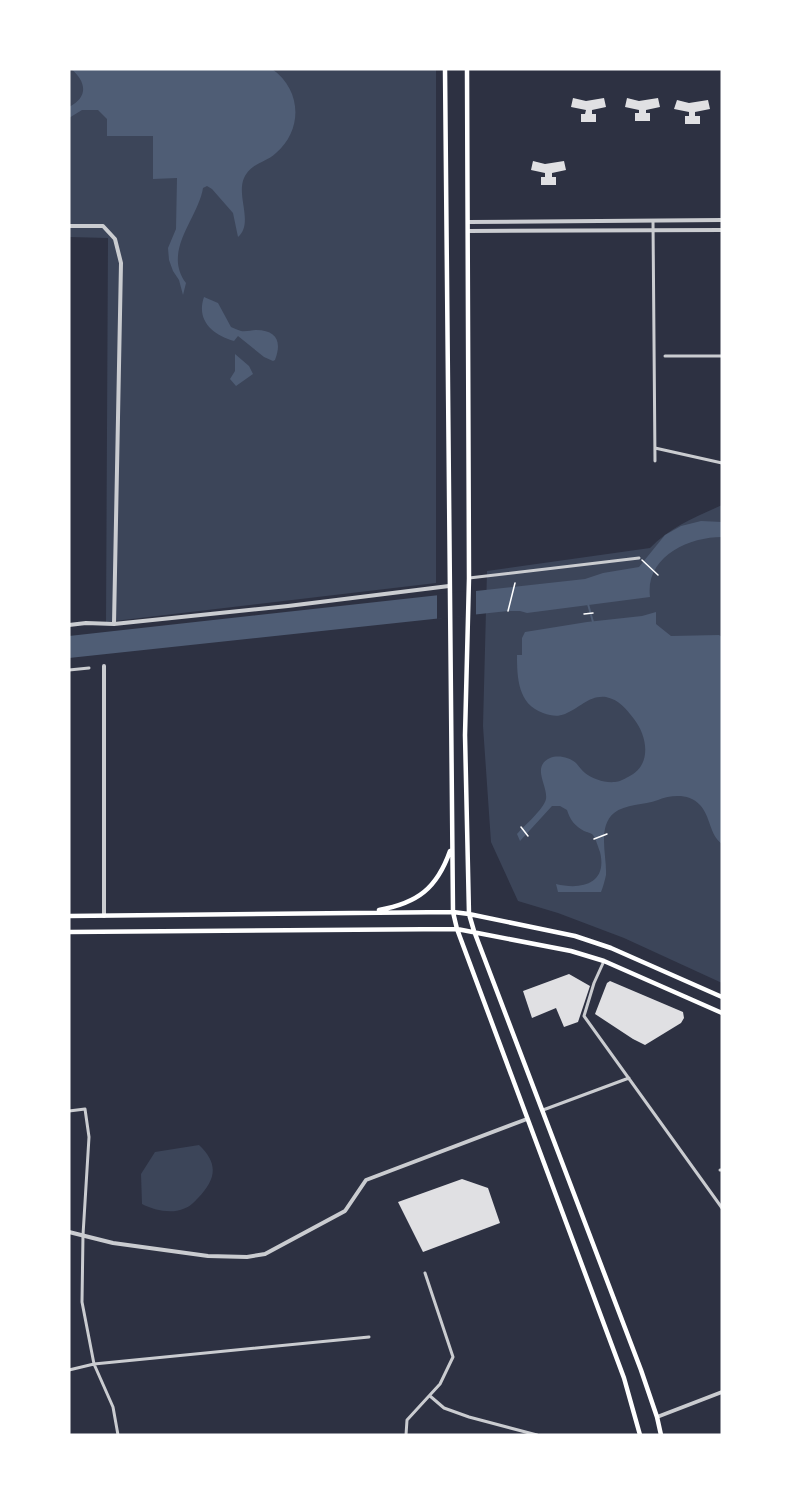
<svg xmlns="http://www.w3.org/2000/svg" width="791" height="1504" font-family="'Alegreya Sans',sans-serif">
  <rect width="100%" height="100%" fill="#2d3142"/>
  <!-- green -->
  <path fill="#3c4559" d="M 69,69 L 436,69 L 436,583 L 106,622 L 108,238 L 69,237 Z
    M 722,505 L 722,983 L 624,938 L 558,913 L 518,901 L 491,842 L 483,726 L 487,571 L 650,548 C 670,527 696,517 722,505 Z
    M 199,1145 C 219,1164 216,1179 198,1198 C 194,1202 190,1207 183,1209 C 171,1214 153,1210 142,1204 L 141,1174 L 155,1152 Z"/>
  <!-- water -->
  <path fill="#4f5d75" d="M 71,69 L 272,69 C 302,90 303,130 276,153 C 264,164 252,162 244,178 C 236,196 254,223 238,237 L 233,213 L 212,189 L 207,186 L 203,188 C 198,219 162,251 186,283 L 183,295 L 179,280 L 173,271 L 169,260 L 168,248 L 176,229 L 177,178 L 153,179 L 153,136 L 107,136 L 107,119 L 98,110 L 82,110 L 69,118 L 69,107 C 89,97 86,81 71,69 Z
    M 204,297 L 218,303 L 231,327 C 234,328 237,330 241,331 C 246,332 251,330 256,330 C 277,330 282,342 275,360 L 273,361 L 264,357 L 238,336 L 234,341 C 212,335 196,320 204,297 Z
    M 235,354 L 249,366 L 253,374 L 236,386 L 230,379 L 235,371 Z
    M 701,521 L 722,522 L 722,537 C 688,537 645,557 650,597 L 527,613 L 520,611 L 508,611 L 69,658 L 69,636 L 585,579 L 603,573 L 639,567 L 665,535 L 681,526 Z
    M 656,612 L 656,624 L 671,636 L 719,635 L 722,637 L 722,844 C 709,834 711,817 700,805 C 689,793 671,795 658,800 C 644,805 625,804 614,813 C 597,827 607,856 606,875 C 605,880 603,887 601,892 L 558,892 L 556,884 C 580,890 608,885 600,852 C 598,847 596,839 593,835 C 590,832 588,833 584,831 C 575,826 570,820 567,810 L 560,806 L 552,806 L 520,841 L 517,834 C 524,826 544,809 546,799 C 548,785 531,767 550,758 C 558,755 569,757 576,763 C 579,766 581,770 585,773 C 593,779 604,783 615,782 C 619,782 624,779 628,777 C 652,766 648,737 634,719 C 626,709 620,700 606,697 C 589,695 580,708 565,714 C 557,717 552,716 543,713 C 518,704 517,678 517,655 L 522,655 L 522,638 L 525,632 L 587,622 L 642,616 Z"/>
  <!-- pier -->
  <path fill="#2d3142" d="M 476,590 L 476,615 L 437,619 L 437,594 Z"/>
  <g fill="none" stroke-linecap="round" stroke-linejoin="round">
    <!-- stream -->
    <path stroke="#4f5d75" stroke-width="2" d="M 588,604 L 593,622"/>
  </g>
  <!-- building -->
  <path fill="#e0e0e3" d="M 573,98 L 586,101 L 604,98 L 606,107 L 592,110 L 592,114 L 596,114 L 596,122 L 581,122 L 581,114 L 585,114 L 586,110 L 571,107 Z
    M 627,98 L 639,101 L 658,98 L 660,107 L 646,110 L 646,113 L 650,113 L 650,121 L 635,121 L 635,113 L 639,113 L 639,110 L 625,107 Z
    M 677,100 L 689,103 L 708,100 L 710,109 L 695,112 L 695,116 L 700,116 L 700,124 L 685,124 L 685,116 L 689,116 L 689,112 L 674,109 Z
    M 533,161 L 545,164 L 564,161 L 566,170 L 552,173 L 552,177 L 556,177 L 556,185 L 541,185 L 541,177 L 545,177 L 545,173 L 531,170 Z
    M 569,974 L 590,986 L 578,1022 L 564,1027 L 556,1008 L 532,1018 L 523,991 Z
    M 610,981 L 683,1012 L 684,1018 L 681,1023 L 645,1045 L 633,1039 L 595,1014 L 607,983 Z
    M 462,1179 L 488,1188 L 500,1223 L 423,1252 L 398,1202 Z"/>
  <g fill="none" stroke-linecap="round" stroke-linejoin="round">
    <!-- path -->
    <path stroke="#fff" stroke-width="1.5" d="M 642,560 L 658,575
      M 508,611 L 515,583
      M 584,614 L 593,613
      M 521,827 L 528,836
      M 594,839 L 607,834"/>
    <!-- minor -->
    <path stroke="#caccd0" stroke-width="3" d="M 653,221 L 655,461
      M 665,356 L 722,356
      M 655,448 L 722,463
      M 469,578 L 639,558
      M 69,670 L 89,668
      M 604,961 L 594,983 L 584,1016 L 722,1208
      M 543,1110 L 629,1078
      M 69,1111 L 85,1109 L 89,1137 L 83,1235 L 82,1302 L 94,1364 L 113,1407 L 118,1435
      M 720,1170 L 722,1170
      M 69,1370 L 94,1364 L 369,1337
      M 430,1396 L 444,1408 L 469,1417 L 537,1435
      M 406,1435 L 407,1420 L 440,1384 L 453,1357 L 425,1273"/>
    <!-- tertiary -->
    <path stroke="#caccd0" stroke-width="4" d="M 469,222 L 722,220
      M 69,226 L 103,226 L 115,239 L 121,263 L 114,624
      M 469,231 L 722,230
      M 69,625 L 86,623 L 114,624 L 288,606 L 449,586
      M 104,666 L 104,916
      M 69,1232 L 113,1243 L 208,1256 L 247,1257 L 265,1254 L 345,1211 L 366,1180 L 527,1119
      M 657,1417 L 722,1392"/>
    <!-- secondary -->
    <path stroke="#fff" stroke-width="4.5" d="M 445,69 L 453,912 L 457,929 L 624,1378 L 640,1435
      M 467,69 L 469,578 L 465,735 L 469,914 L 474,931 L 641,1370 L 657,1417 L 661,1435
      M 379,910 C 418,903 437,888 450,851
      M 69,916 L 453,912 L 469,914 L 575,936 L 611,948 L 722,997
      M 69,932 L 457,929 L 571,951 L 604,961 L 722,1013"/>
  </g>
  <!-- border -->
  <rect width="791" height="1504" fill="none" stroke="#ffffff" stroke-width="141"/>
</svg>
